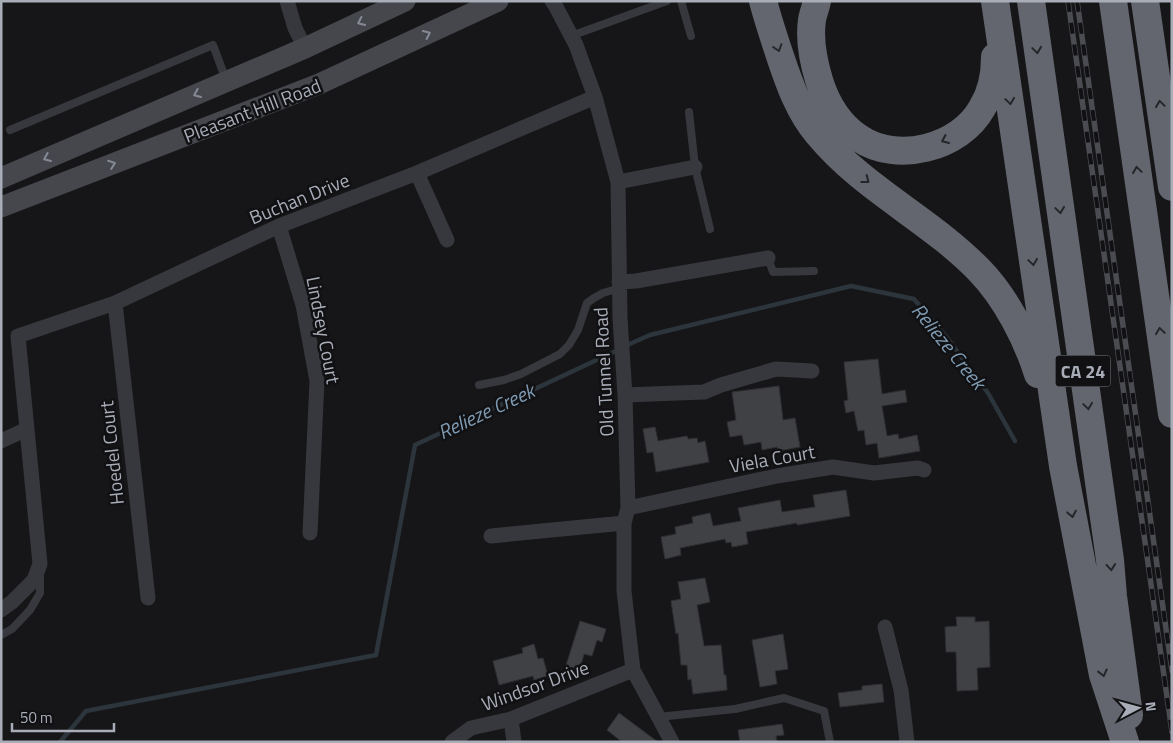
<svg xmlns="http://www.w3.org/2000/svg" width="1173" height="743" font-family="'Titillium Web',sans-serif">
  <rect width="100%" height="100%" fill="#161618"/>
  <g fill="none" stroke-linecap="round" stroke-linejoin="round">
    <!-- stream -->
    <path stroke="#2c353c" stroke-width="4.5" d="M 625,346 L 650,335 L 851,286 L 914,299 L 948,339 L 988,393 L 1015,441
      M 60,742 L 86,711 L 376,655 L 415,445 L 618,350"/>
  </g>
  <!-- building -->
  <path fill="#404145" stroke="#303034" d="M 878,359 L 882,394 L 905,390 L 907,402 L 882,406 L 887,436 L 898,434 L 899,439 L 917,435 L 920,451 L 879,458 L 877,443 L 866,445 L 864,430 L 858,431 L 854,411 L 846,413 L 844,401 L 848,400 L 844,362 Z
    M 779,386 L 783,420 L 795,418 L 800,447 L 778,451 L 777,447 L 762,450 L 761,442 L 744,445 L 742,435 L 730,437 L 727,422 L 736,420 L 732,392 Z
    M 655,427 L 658,441 L 687,436 L 688,439 L 697,438 L 698,443 L 705,441 L 709,462 L 656,472 L 653,452 L 647,453 L 643,429 Z
    M 846,490 L 850,516 L 797,525 L 797,523 L 746,532 L 748,544 L 732,547 L 731,542 L 726,543 L 725,539 L 680,548 L 681,555 L 665,559 L 661,537 L 676,534 L 675,527 L 693,523 L 692,517 L 710,513 L 713,526 L 741,521 L 738,508 L 780,500 L 782,512 L 815,507 L 813,495 Z
    M 705,578 L 710,602 L 697,605 L 704,646 L 721,645 L 724,675 L 726,675 L 727,690 L 693,694 L 691,679 L 688,680 L 687,665 L 681,665 L 678,633 L 676,634 L 671,601 L 681,599 L 678,582 Z
    M 956,617 L 975,617 L 975,622 L 989,621 L 990,667 L 977,668 L 978,690 L 957,691 L 956,652 L 946,652 L 945,627 L 957,626 Z
    M 580,621 L 606,629 L 602,642 L 597,640 L 592,656 L 584,654 L 577,679 L 563,675 Z
    M 783,634 L 788,669 L 775,671 L 777,684 L 760,687 L 752,640 Z
    M 534,644 L 538,659 L 543,658 L 548,676 L 534,680 L 533,676 L 499,685 L 493,661 L 523,653 L 522,648 Z
    M 882,684 L 884,702 L 840,707 L 838,693 L 862,690 L 862,686 Z
    M 619,713 L 658,742 L 622,742 L 607,730 Z
    M 782,724 L 784,735 L 776,736 L 777,742 L 740,742 L 738,730 Z"/>
  <g fill="none" stroke-linecap="round" stroke-linejoin="round">
    <!-- lane -->
    <path stroke="#37383d" stroke-width="8" d="M 681,1 L 691,36
      M 571,36 L 667,1
      M 689,112 L 695,167 L 710,229
      M 10,130 L 213,45 L 226,80
      M 768,258 L 773,272 L 814,271
      M 479,385 L 504,380 L 521,374 L 560,354 L 569,345 L 578,330 L 587,303 L 594,298 L 603,293 L 620,288
      M 1,635 L 12,629 L 30,610 L 40,593 L 40,576
      M 658,717 L 735,709 L 784,698 L 824,711 L 830,742"/>
    <!-- street -->
    <path stroke="#37383d" stroke-width="15" d="M 287,1 L 295,28 L 305,48
      M 552,1 L 555,5 L 576,45 L 595,97 L 618,182 L 620,318 L 625,395 L 628,508 L 624,523 L 624,591 L 633,670 L 672,742
      M 417,173 L 447,240
      M 618,182 L 695,167
      M 279,226 L 303,305 L 317,381 L 310,533
      M 619,282 L 636,281 L 768,258
      M 115,303 L 148,598
      M 625,395 L 704,392 L 721,385 L 776,369 L 812,371
      M 1,441 L 27,429
      M 628,508 L 777,476 L 833,467 L 874,473 L 918,468 L 924,470
      M 491,536 L 624,523
      M 1,610 L 12,602 L 34,580 L 40,564 L 18,336 L 115,303 L 279,226 L 417,173 L 595,97
      M 885,627 L 901,690 L 907,742
      M 511,719 L 514,742
      M 452,742 L 471,728 L 511,719 L 633,670"/>
    <!-- secondary -->
    <path stroke="#45474d" stroke-width="21" d="M 1,178 L 305,48 L 405,1
      M 1,207 L 319,84 L 498,1"/>
    <!-- highway -->
    <path stroke="#63666e" stroke-width="28" d="M 763,1 C 768,20 774,38 780,56 C 789,83 799,112 818,134 C 863,189 931,220 980,271 C 1006,298 1027,339 1038,374
      M 817,1 C 816,7 813,13 812,20 C 809,40 813,60 819,80 C 826,103 838,124 859,138 C 897,164 960,148 982,108 C 992,92 995,76 995,57
      M 995,1 L 1063,466 L 1103,675 L 1125,742
      M 1031,1 L 1110,560 L 1113,596 L 1129,715
      M 1113,1 L 1172,414
      M 1145,1 L 1172,187"/>
    <defs>
      <path id="rail" d="M 1068,1 L 1172,732
        M 1077,1 L 1172,671"/>
    </defs>
    <!-- rail casing -->
    <use href="#rail" stroke="#4a4c52" stroke-width="5.5"/>
    <!-- rail -->
    <use href="#rail" stroke="#111113" stroke-width="4" stroke-dasharray="11" stroke-linecap="butt"/>
  </g>
  <!-- one-way arrows -->
  <defs><path id="oneway-chevron" d="M-2-3.5L2.5 0L-2 3.5" fill="none" stroke-width="1.6" stroke-linecap="round" stroke-linejoin="round" transform="scale(1.25)"/></defs>
  <g stroke="#858993">
    <use href="#oneway-chevron" transform="translate(361 22) rotate(155)"/>
    <use href="#oneway-chevron" transform="translate(427 34) rotate(-25)"/>
    <use href="#oneway-chevron" transform="translate(197 94) rotate(157)"/>
    <use href="#oneway-chevron" transform="translate(47 158) rotate(157)"/>
    <use href="#oneway-chevron" transform="translate(112 164) rotate(-21)"/>
  </g>
  <g stroke="#26262a">
    <use href="#oneway-chevron" transform="translate(778 48) rotate(72)"/>
    <use href="#oneway-chevron" transform="translate(1037 50) rotate(82)"/>
    <use href="#oneway-chevron" transform="translate(1010 101) rotate(82)"/>
    <use href="#oneway-chevron" transform="translate(1160 104) rotate(-98)"/>
    <use href="#oneway-chevron" transform="translate(945 140) rotate(156)"/>
    <use href="#oneway-chevron" transform="translate(1137 170) rotate(-98)"/>
    <use href="#oneway-chevron" transform="translate(866 180) rotate(37)"/>
    <use href="#oneway-chevron" transform="translate(1060 210) rotate(82)"/>
    <use href="#oneway-chevron" transform="translate(1033 262) rotate(82)"/>
    <use href="#oneway-chevron" transform="translate(1160 331) rotate(-98)"/>
    <use href="#oneway-chevron" transform="translate(1088 406) rotate(82)"/>
    <use href="#oneway-chevron" transform="translate(1072 514) rotate(79)"/>
    <use href="#oneway-chevron" transform="translate(1111 567) rotate(85)"/>
    <use href="#oneway-chevron" transform="translate(1103 673) rotate(76)"/>
  </g>
  <g text-anchor="middle" dominant-baseline="central" stroke-width="5" stroke-linejoin="round" paint-order="stroke">
    <!-- shield labels -->
    <rect fill="#111113" stroke="#7b7e86" stroke-width="1" x="1055.5" y="355.5" width="55" height="31" rx="4"/>
    <g font-size="18" font-weight="bold" fill="#a8adb8">
      <text x="1083" y="371">CA 24</text>
    </g>
    <!-- street labels -->
    <g font-size="19" fill="#a8adb8" stroke="#111113">
      <text transform="translate(252 110) rotate(-21)">Pleasant Hill Road</text>
      <text transform="translate(299 198) rotate(-22)">Buchan Drive</text>
      <text transform="translate(324 330) rotate(79)">Lindsey Court</text>
      <text transform="translate(603 372) rotate(-93)">Old Tunnel Road</text>
      <text transform="translate(111 453) rotate(-96)">Hoedel Court</text>
      <text transform="translate(772 458) rotate(-10)">Viela Court</text>
      <text transform="translate(535 685) rotate(-20)">Windsor Drive</text>
    </g>
    <!-- water labels -->
    <g font-size="20" font-style="italic" fill="#7f9bb3" stroke="#111113">
      <text transform="translate(949 346) rotate(51)">Relieze Creek</text>
      <text transform="translate(486 411) rotate(-25)">Relieze Creek</text>
    </g>
  </g>
  <!-- border -->
  <rect width="1173" height="743" fill="none" stroke="#a8adb8" stroke-width="5"/>
  <!-- north arrow -->
  <g transform="translate(1138 708) rotate(84)" stroke="#111113" stroke-width="4" paint-order="stroke">
  <path d="M0-4L9 19L0 12L-9 19Z" fill="#a8adb8"/>
  <text y="-8" font-size="14" font-weight="bold" text-anchor="middle" fill="#a8adb8">N</text>
  </g>
  <!-- scale -->
  <path d="M12 723v8h102v-8" fill="none" stroke="#a8adb8" stroke-width="2.5"/>
  <text x="20" y="723" font-size="15" fill="#a8adb8" stroke="#111113" stroke-width="4" paint-order="stroke">50 m</text>
</svg>
